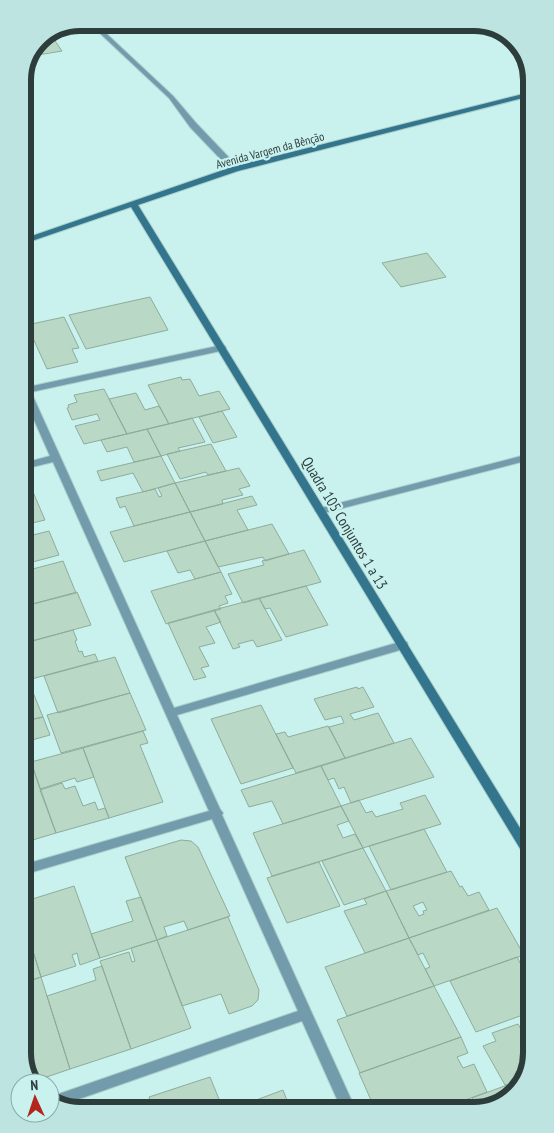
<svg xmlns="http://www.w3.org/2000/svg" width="554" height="1133" font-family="'PT Sans Narrow',sans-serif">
  <rect width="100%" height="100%" fill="#c9f2ef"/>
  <!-- building -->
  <path fill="#b9d8c5" stroke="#8eac9a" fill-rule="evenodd" d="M 51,35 L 62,51 L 32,56 L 40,39 Z
    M 427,253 L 446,277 L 401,287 L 382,263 Z
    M 150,297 L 168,330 L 86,349 L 69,315 Z
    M 64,317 L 79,348 L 72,349 L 78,362 L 47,369 L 27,325 Z
    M 181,377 L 182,380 L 190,379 L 199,396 L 219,391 L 230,409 L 169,424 L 148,385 Z
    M 104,389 L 127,434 L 84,444 L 75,426 L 100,420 L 97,414 L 72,420 L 67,408 L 69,407 L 68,405 L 77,402 L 74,395 Z
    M 136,393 L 145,410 L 159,406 L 169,424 L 127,434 L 109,399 Z
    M 222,411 L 237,437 L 213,443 L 199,417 Z
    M 192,418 L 205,442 L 178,448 L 180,451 L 161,456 L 147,429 Z
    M 147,429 L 161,456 L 134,462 L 127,447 L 107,452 L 101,440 Z
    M 211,444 L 226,471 L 208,475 L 206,472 L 180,479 L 167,454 Z
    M 161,456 L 175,483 L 143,492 L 133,473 L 101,481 L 97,471 Z
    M 239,468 L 250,486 L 239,489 L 243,495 L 222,500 L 223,504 L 190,512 L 175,483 Z
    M 27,478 L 45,520 L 28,524 L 30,530 L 25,531 L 24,479 Z
    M 175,483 L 190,512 L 134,526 L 125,506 L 120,508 L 116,498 L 155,489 L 159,497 L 162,496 L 158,488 Z
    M 252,496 L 257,505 L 237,510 L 248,530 L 205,541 L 190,512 Z
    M 190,512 L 205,541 L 124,562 L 110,532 Z
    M 272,524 L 289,554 L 265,561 L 263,557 L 218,567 L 205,541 Z
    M 49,531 L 59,555 L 25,564 L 25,537 Z
    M 205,541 L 221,572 L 195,579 L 190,570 L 178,573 L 167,551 Z
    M 304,550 L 321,582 L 243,603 L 228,574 L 264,565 L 262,561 Z
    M 63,561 L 76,593 L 25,606 L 25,571 Z
    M 221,572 L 232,594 L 225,596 L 228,603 L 219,606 L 221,609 L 166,624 L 151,591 Z
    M 306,586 L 328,625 L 286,637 L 270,608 L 265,609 L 259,598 Z
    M 77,592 L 91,625 L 28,642 L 25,635 L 25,606 Z
    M 259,598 L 282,640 L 257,647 L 253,640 L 238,644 L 240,647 L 233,649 L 214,610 Z
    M 214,610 L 221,622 L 206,627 L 215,643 L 199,647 L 209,666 L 201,668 L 206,677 L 194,680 L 168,623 Z
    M 73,630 L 77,640 L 75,641 L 79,652 L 82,651 L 84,657 L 95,654 L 98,661 L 28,680 L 25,672 L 25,643 Z
    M 115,657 L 130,693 L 58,713 L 44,676 Z
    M 28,680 L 43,717 L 25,721 L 25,681 Z
    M 357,687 L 358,689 L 363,687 L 374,707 L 350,714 L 354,720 L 378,713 L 394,743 L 345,758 L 329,727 L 344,723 L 341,716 L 325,720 L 314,699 Z
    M 130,693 L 146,730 L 61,753 L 47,715 Z
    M 261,705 L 293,768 L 241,784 L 211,719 Z
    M 43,717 L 50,735 L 25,742 L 25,721 Z
    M 328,726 L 345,758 L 296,773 L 276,734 L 285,732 L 288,737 Z
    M 143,731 L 148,743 L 140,745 L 163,802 L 109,818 L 83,748 Z
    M 411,738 L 434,777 L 351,803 L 344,787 L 339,789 L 334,778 L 328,780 L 321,766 Z
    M 83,748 L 94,777 L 77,782 L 75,778 L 40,789 L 31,762 Z
    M 31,762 L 56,833 L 26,842 L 25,763 Z
    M 321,766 L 341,806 L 283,824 L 272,801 L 249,807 L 241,790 Z
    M 62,783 L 65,789 L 75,786 L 83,806 L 95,802 L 98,810 L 105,808 L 109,818 L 56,833 L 40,790 Z
    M 425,795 L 441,824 L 363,848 L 341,806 L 359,800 L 366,813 L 372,811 L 376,817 L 403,809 L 400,803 Z
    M 341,806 L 349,821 L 337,825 L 343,838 L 355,834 L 363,848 L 272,876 L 253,833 Z
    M 424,829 L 447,872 L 391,890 L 369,846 Z
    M 181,840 L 191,841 L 198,847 L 230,916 L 188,930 L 184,921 L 164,927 L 167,936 L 157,940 L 125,857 Z
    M 363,848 L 386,891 L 344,905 L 322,861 Z
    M 319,862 L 340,906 L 287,923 L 267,878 Z
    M 451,871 L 460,887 L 462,886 L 468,896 L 479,892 L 489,910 L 409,938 L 386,891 ZM 423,902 L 427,910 L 423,911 L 424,914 L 419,916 L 413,906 Z
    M 74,886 L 100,958 L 80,965 L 77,953 L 72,955 L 76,966 L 41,977 L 26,929 L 26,901 Z
    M 386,891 L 409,938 L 365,953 L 344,911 L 367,904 L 364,899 Z
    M 141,897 L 157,940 L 100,958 L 91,934 L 133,921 L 126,901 Z
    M 497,908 L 524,955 L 434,986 L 425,969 L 430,967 L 423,953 L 418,955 L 409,938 Z
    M 228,917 L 259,990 L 258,1000 L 252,1006 L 229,1014 L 221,994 L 182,1006 L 157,940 Z
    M 26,929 L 41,977 L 26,982 Z
    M 409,938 L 434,986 L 347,1016 L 325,967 Z
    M 157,940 L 191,1028 L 131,1049 L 100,961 L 129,952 L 132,962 L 135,961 L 131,948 Z
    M 517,957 L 531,983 L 531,1012 L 476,1032 L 450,981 Z
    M 102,966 L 131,1049 L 70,1069 L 47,996 L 96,980 L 93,969 Z
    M 41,977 L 70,1069 L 32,1082 L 27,1074 L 26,982 Z
    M 434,986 L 461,1037 L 360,1073 L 337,1020 Z
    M 518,1024 L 523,1033 L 531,1029 L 531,1053 L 524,1079 L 505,1085 L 483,1046 L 496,1041 L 492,1033 Z
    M 461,1037 L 468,1053 L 457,1057 L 463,1068 L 474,1064 L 487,1092 L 446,1107 L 374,1107 L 359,1073 Z
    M 210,1077 L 223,1109 L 153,1110 L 149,1097 Z
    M 518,1081 L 520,1086 L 495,1106 L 477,1106 L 472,1098 Z
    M 283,1090 L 290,1108 L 232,1109 Z"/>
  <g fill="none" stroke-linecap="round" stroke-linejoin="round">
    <defs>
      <path id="street" d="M 89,23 L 95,23 L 173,96 L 196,123 L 238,167 L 238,171 L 232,171 L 190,127 L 169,98 Z
        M 222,345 L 225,346 L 226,348 L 225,350 L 31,392 L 174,708 L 403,641 L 407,642 L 408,645 L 407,648 L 177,715 L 220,809 L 223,813 L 222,815 L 355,1108 L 341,1108 L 302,1021 L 62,1105 L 50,1100 L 50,1097 L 298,1011 L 212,819 L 26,874 L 26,864 L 209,811 L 53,462 L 24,469 L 24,463 L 50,456 L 24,397 L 24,384 L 28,387 Z
        M 529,454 L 529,460 L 320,514 L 315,511 L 320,508 Z"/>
      <path id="secondary" d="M 527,93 L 527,97 L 238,171 L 138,205 L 531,846 L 531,862 L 527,860 L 131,207 L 23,244 L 23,239 L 232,167 Z"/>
    </defs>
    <!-- street casing -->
    <use href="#street" stroke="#aacecb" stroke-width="2"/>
    <!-- secondary casing -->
    <use href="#secondary" stroke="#aacecb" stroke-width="2"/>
    <!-- street -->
    <use href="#street" fill="#729bab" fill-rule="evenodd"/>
    <!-- secondary -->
    <use href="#secondary" fill="#32758c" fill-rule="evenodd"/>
  </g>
  <g text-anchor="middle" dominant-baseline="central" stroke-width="4.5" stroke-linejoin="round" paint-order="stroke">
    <!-- far-street labels -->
    <g font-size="12" fill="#2d3d3c" stroke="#c9f2ef">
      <text transform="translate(270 150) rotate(-15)">Avenida Vargem da Bênção</text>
    </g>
    <!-- street labels -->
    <g font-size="15" fill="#2d3d3c" stroke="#c9f2ef">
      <text transform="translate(345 523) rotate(59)">Quadra 105 Conjuntos 1 a 13</text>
    </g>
  </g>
  <!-- crop -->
  <path d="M0 0H554V1133H0ZM80 31H474A49 49 0 0 1 523 80V1053A49 49 0 0 1 474 1102H80A49 49 0 0 1 31 1053V80A49 49 0 0 1 80 31Z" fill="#bde4e1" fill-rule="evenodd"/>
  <path fill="none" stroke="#2d3d3c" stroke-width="6" d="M80 31H474A49 49 0 0 1 523 80V1053A49 49 0 0 1 474 1102H80A49 49 0 0 1 31 1053V80A49 49 0 0 1 80 31Z"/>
  <!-- north arrow -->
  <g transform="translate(35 1098) rotate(357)"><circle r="24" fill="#c9f2ef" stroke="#8baaa7"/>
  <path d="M0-4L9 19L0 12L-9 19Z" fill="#b4251d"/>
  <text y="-8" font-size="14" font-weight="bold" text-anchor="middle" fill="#2d3d3c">N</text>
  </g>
</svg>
